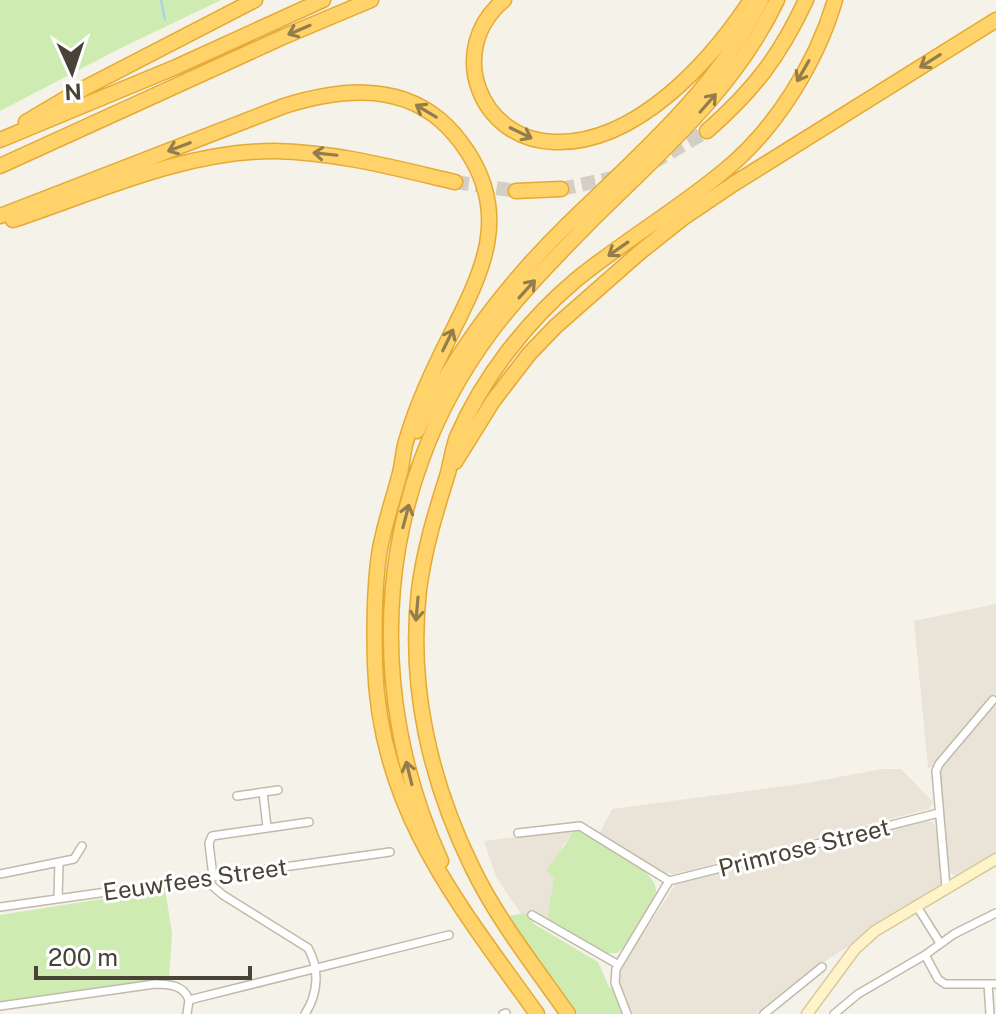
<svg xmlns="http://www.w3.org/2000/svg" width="996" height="1014" font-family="'Public Sans',sans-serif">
  <rect width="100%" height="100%" fill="#f5f2e9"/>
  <!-- residential -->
  <path fill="#e9e4d7" d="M 996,604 L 996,697 L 992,695 L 934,767 L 928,768 L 914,621 Z
    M 996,700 L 996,856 L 956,876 L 950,873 L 948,866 L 940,770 Z
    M 882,769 L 901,769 L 933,802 L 929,809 L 674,874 L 664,873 L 599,834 L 612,809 L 807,783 Z
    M 925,821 L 932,822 L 936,828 L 941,886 L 818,966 L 758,1014 L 630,1014 L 619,982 L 619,970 L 676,884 Z
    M 573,830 L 573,835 L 563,845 L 547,919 L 533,912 L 521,914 L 496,877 L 484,841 Z"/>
  <!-- green -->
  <path fill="#ceebb1" d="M 0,0 L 221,0 L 119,49 L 0,111 Z
    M 573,830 C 592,832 660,871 656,892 C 652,908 632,933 623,948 L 617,953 L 603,953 L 547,919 L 554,879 L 547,870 C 554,859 570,841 573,830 Z
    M 165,889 L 172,933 L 169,978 L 0,1002 L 0,915 Z
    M 527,913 L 534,924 L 598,962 L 609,987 L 613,990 L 622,1014 L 578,1014 L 508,916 Z"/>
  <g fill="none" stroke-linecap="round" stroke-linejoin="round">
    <!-- stream -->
    <path stroke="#a4d0f3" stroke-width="2" d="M 161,0 L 165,20"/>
    <!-- motorway-tunnel -->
    <path stroke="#d3cfc5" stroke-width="14" stroke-dasharray="14 7" stroke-linecap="butt" d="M 652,163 L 707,131
      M 455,182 L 516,191
      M 561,189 L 622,176"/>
    <defs>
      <path id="minor" d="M 263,792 L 267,827
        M 237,796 L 278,790
        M 518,833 L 580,826 L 669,881
        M 0,874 L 74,859 L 82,846
        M 213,877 L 209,843 L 212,836 L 309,822
        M 203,878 L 223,895 L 308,948 C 320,969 318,994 305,1014
        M 946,887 L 936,771 L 939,764 L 993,700
        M 58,898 L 59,862
        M 916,905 L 940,943
        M 0,907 L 390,852
        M 532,915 L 617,964
        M 925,955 L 938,979 L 945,984 L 996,984
        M 988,984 L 990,1014
        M 189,1000 L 449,935
        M 0,1006 L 155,984 C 169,984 184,985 189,1000
        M 187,1014 L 189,1000
        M 503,1014 L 506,1013
        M 627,1014 L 615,983 L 616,969 L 669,881 L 939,813
        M 764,1014 L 822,967
        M 834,1014 L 858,994 L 925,955 L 954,934 L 996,913"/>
      <path id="secondary" d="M 807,1014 L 855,949 L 875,931 L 996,859"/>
      <path id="motorway" d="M 504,0 C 445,49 479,140 554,142 C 636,145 710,62 751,0
        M 26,122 L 75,93 L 255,0
        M 707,131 C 753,91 780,56 806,0
        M 0,140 L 176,67 L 323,0
        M 0,166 L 283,37 L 371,0
        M 516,191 L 561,189
        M 0,216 L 284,106 C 336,90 394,82 439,119 C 451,129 459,139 467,151 C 510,216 483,270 452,332 C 435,366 418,401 407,438 C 403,449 403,461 400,473 C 393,500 383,528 379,555 C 374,591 374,628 375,664 C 379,809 457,902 537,1014
        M 13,220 C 97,192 184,151 274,151 C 336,152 395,168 455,182
        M 417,431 C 454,353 505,286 567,225 C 638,156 716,90 761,0
        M 455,462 L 493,401 L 529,354 L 556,326 L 639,253 L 683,218 L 735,183 L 996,20
        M 441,861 C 362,687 375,488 490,333 C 519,294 554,259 587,225 C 657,155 734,91 777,0
        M 568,1014 C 535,967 497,919 472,867 C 430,781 408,686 419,590 C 424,550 436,511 448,473 C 451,461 453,448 457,437 C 483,377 527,321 577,279 C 624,241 677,210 724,171 C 775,130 817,62 835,0"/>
    </defs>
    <!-- minor casing -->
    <use href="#minor" stroke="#c1baab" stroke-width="10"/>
    <!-- secondary casing -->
    <use href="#secondary" stroke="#d7c898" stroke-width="13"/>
    <!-- motorway casing -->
    <use href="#motorway" stroke="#e4aa35" stroke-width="17"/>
    <!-- minor -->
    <use href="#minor" stroke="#fff" stroke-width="7"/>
    <!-- secondary -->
    <use href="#secondary" stroke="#fff4c9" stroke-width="10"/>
    <!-- motorway -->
    <use href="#motorway" stroke="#ffd36a" stroke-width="14"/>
  </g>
  <!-- one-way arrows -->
  <defs><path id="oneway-shaft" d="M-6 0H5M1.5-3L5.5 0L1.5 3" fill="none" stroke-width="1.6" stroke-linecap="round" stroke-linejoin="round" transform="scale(2)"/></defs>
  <g stroke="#927d4b">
    <use href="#oneway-shaft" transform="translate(299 30) rotate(157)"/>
    <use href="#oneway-shaft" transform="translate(930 61) rotate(148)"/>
    <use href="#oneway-shaft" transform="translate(803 71) rotate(120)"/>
    <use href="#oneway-shaft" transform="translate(708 103) rotate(-49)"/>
    <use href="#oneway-shaft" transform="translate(426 111) rotate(-149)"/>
    <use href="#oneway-shaft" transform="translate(521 133) rotate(26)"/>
    <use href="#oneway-shaft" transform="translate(179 147) rotate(159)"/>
    <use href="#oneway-shaft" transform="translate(325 154) rotate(-174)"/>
    <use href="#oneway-shaft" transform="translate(618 249) rotate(145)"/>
    <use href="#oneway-shaft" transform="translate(527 289) rotate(-48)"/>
    <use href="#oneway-shaft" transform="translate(448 340) rotate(-64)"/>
    <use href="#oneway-shaft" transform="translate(406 516) rotate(-75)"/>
    <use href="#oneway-shaft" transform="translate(417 609) rotate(95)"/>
    <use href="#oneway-shaft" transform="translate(409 773) rotate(-104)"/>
  </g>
  <g text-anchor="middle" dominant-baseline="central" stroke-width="6" stroke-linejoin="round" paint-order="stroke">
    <!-- street labels -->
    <g font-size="24" fill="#494337" stroke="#fff">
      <text transform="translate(804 847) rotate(-14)">Primrose Street</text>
      <text transform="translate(195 879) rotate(-8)">Eeuwfees Street</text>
    </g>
  </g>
  <!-- north arrow -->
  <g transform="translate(72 72) rotate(177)" stroke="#ffffff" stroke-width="6" paint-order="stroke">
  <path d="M0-6L14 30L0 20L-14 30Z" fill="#494337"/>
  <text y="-12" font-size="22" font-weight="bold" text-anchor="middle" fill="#494337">N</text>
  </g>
  <!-- scale -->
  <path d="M36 966v12h214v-12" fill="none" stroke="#494337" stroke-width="4"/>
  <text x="48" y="966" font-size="24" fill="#494337" stroke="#ffffff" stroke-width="6" paint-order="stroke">200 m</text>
</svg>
